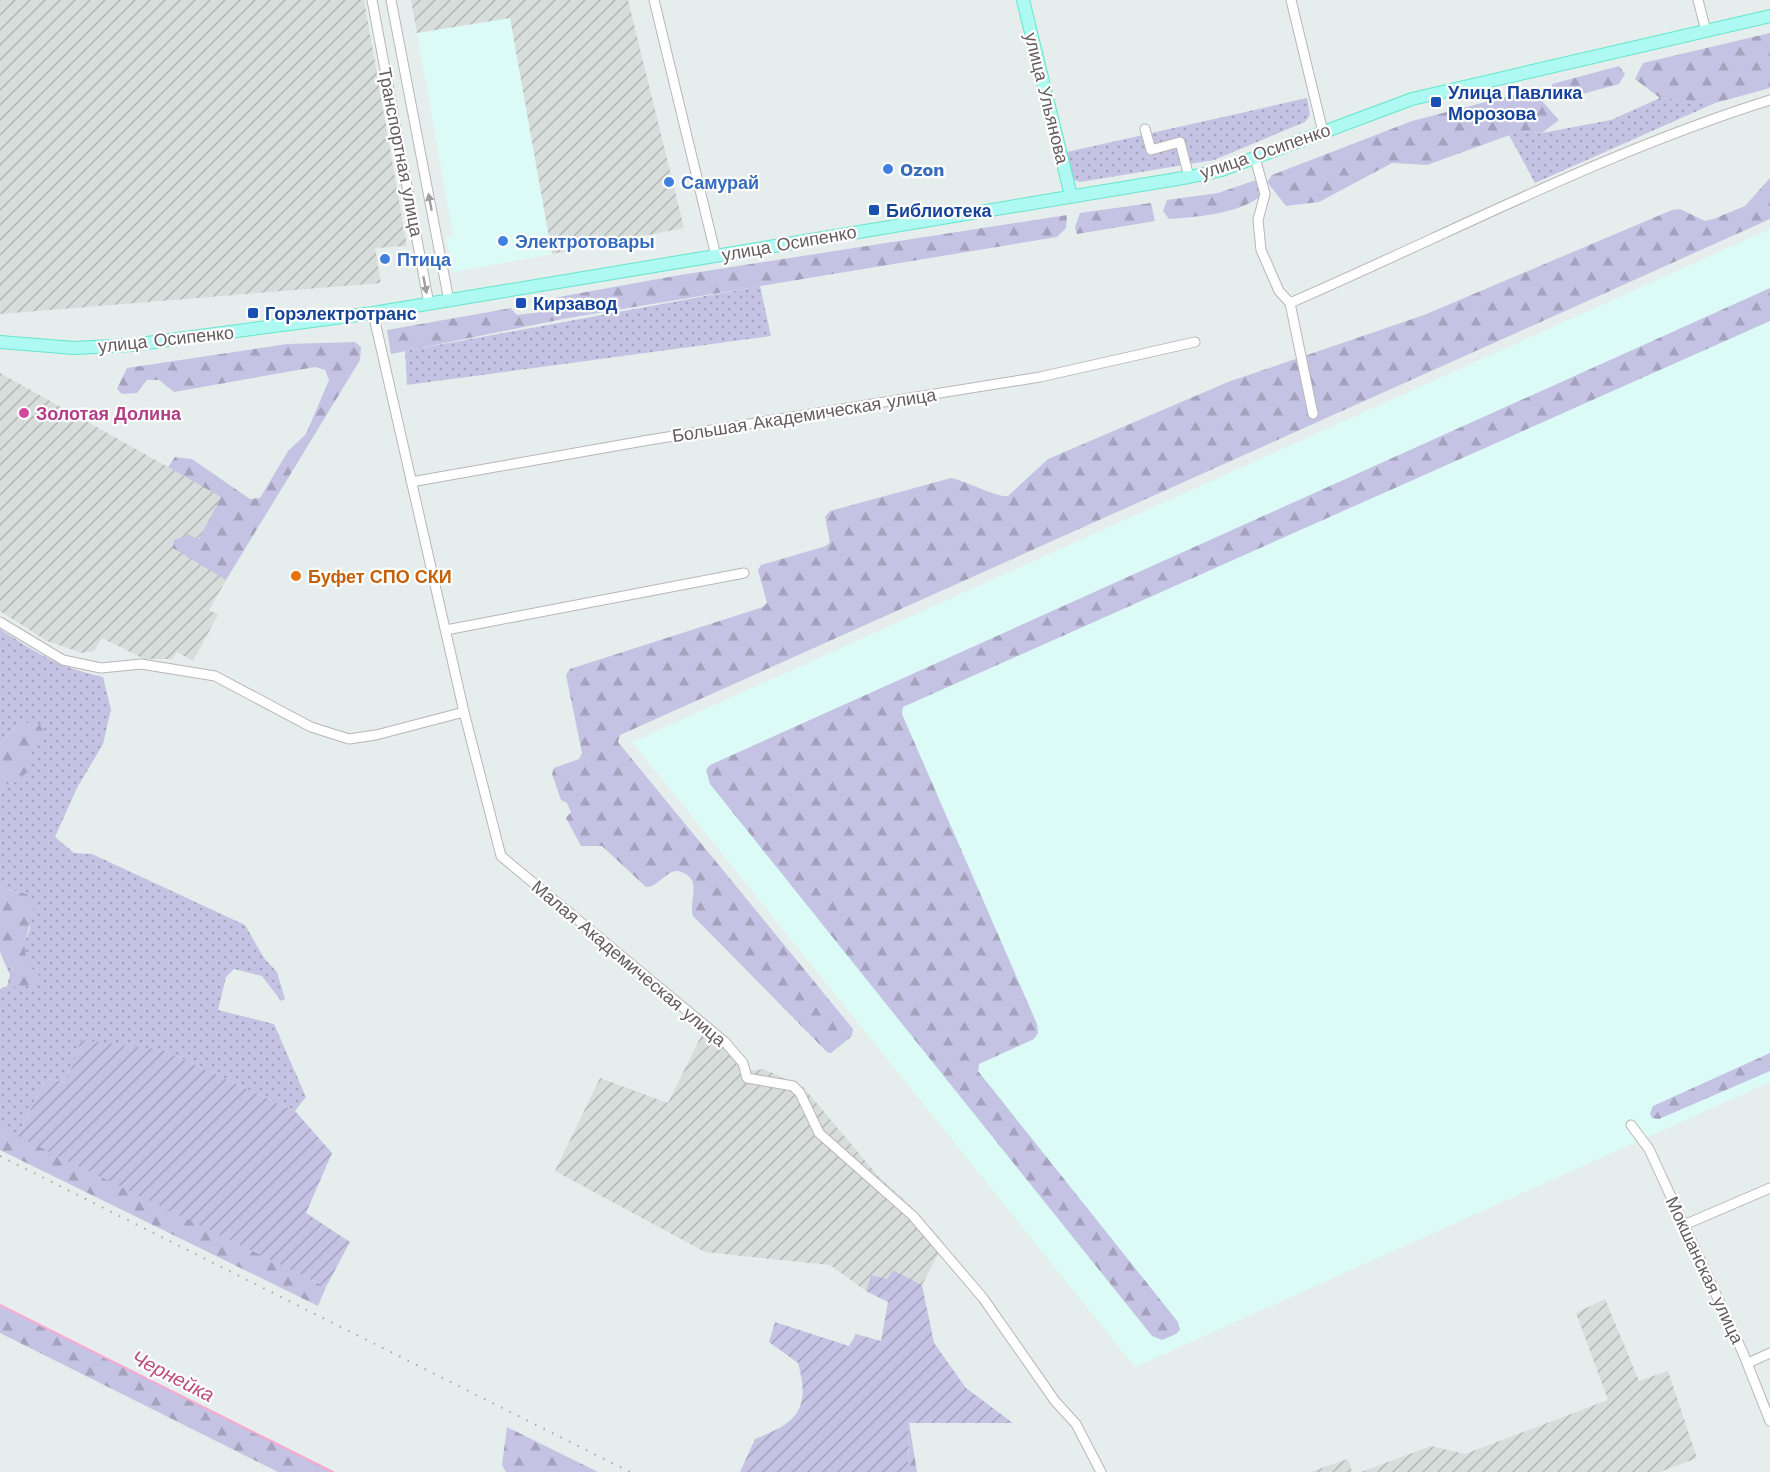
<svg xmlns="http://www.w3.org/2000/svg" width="1770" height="1472" font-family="'Work Sans',sans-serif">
  <defs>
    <pattern id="industrial-furrows" width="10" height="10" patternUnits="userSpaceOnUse" patternTransform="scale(1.5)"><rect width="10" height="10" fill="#d7dddb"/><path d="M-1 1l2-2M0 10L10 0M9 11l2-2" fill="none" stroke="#b2b6b5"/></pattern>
    <pattern id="grass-dots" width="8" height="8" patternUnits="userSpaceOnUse" patternTransform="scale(1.5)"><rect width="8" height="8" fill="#c5c3e4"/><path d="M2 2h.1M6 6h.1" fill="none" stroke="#a4a2bc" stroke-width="1.8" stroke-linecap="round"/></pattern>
    <pattern id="forest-firs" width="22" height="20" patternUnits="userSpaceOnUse" patternTransform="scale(1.5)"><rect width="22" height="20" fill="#c5c3e4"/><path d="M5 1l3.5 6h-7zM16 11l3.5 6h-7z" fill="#a4a2bc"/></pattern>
    <pattern id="garden-furrows" width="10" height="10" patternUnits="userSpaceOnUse" patternTransform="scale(1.5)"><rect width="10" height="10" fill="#c5c3e4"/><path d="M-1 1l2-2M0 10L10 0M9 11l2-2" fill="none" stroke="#a4a2bc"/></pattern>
  </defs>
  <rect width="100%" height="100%" fill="#e5eeec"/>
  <!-- commercial -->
  <path fill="#dcfbf6" d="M 510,18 L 552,254 L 453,272 L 446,237 L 453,236 L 417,33 Z
    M 1770,229 L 1770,1082 L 1135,1367 L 632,742 Z"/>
  <!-- industrial -->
  <path fill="url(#industrial-furrows)" d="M 0,0 L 364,0 L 407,246 L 375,248 L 381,283 L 0,314 Z
    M 411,0 L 628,0 L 684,228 L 552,254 L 510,18 L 417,33 Z
    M 0,373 L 261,519 L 209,610 L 218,615 L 193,661 L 177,652 L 172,659 L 144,659 L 102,638 L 94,651 L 82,653 L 47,641 L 0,611 Z
    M 706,1026 L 746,1071 L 764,1069 L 803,1087 L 878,1176 L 916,1211 L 944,1243 L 922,1285 L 893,1270 L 887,1279 L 871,1275 L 866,1291 L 830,1265 L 705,1252 L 555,1171 L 600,1078 L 668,1103 Z
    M 1605,1299 L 1639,1381 L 1668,1371 L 1697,1458 L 1660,1472 L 1361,1472 L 1431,1446 L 1465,1454 L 1608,1400 L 1576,1313 Z
    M 1348,1459 L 1352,1472 L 1310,1472 Z"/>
  <!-- grass -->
  <path fill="url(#grass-dots)" d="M 1307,98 L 1310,115 L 1305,122 L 1214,160 L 1080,182 L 1074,180 L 1067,152 Z
    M 1660,98 L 1715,103 L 1535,183 L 1509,135 L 1521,131 L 1542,133 L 1611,120 Z
    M 760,286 L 771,336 L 407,385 L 405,351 Z
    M 0,629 C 38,654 58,667 103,677 L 111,709 L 103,744 L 77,788 L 55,837 L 74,853 L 92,854 L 245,925 L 264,958 L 277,972 L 285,999 L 281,1001 L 262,976 L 234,969 L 226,977 L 218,1010 L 274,1024 L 306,1097 L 295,1111 L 163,1050 L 67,1082 L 46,1079 L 17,1136 L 0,1126 L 0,989 L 7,986 L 10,975 L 0,952 L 5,954 L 14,972 L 28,967 L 23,947 L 30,928 L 27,894 L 0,887 L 0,794 L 3,786 L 19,780 L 20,722 L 0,744 Z"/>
  <!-- forest -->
  <path fill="url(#forest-firs)" d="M 1770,33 L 1770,88 L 1715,103 L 1660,98 L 1635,79 L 1643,63 Z
    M 1619,66 L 1625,74 L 1619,84 L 1564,99 L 1553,92 L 1552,84 Z
    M 1532,90 L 1559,120 L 1542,133 L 1521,131 L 1427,165 L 1392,163 L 1319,202 L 1286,206 L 1267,182 L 1272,175 L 1412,121 Z
    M 1770,178 L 1770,219 L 620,735 L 618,742 L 853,1029 L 852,1036 L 831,1053 L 827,1052 L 693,916 C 688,901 702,882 684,873 C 668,864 661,887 646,887 L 602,846 L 581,846 L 566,818 L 571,812 L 567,803 L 561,800 L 552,774 L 554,768 L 579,759 L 582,753 L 566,675 L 570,669 L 763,607 L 767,603 L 758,570 L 761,565 L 826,546 L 830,542 L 825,517 L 830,511 L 951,478 C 967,481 997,498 1008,496 L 1048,459 L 1228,382 L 1424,315 L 1672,210 L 1680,209 L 1705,221 L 1713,219 L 1745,206 Z
    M 1256,180 L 1262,196 C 1233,215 1202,216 1169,219 L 1163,211 L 1167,200 L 1218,193 Z
    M 1151,203 L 1155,221 L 1077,234 L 1075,227 L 1080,213 Z
    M 1067,215 L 1066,228 L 1057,237 L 568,318 L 391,354 L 387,330 L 511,308 L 517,315 L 541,312 L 542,300 L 680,275 Z
    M 1770,288 L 1770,321 L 903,707 L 902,714 L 1037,1024 L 1038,1033 L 1034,1039 L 979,1064 L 978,1071 L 1178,1322 L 1180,1330 L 1176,1334 L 1162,1340 L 1152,1336 L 710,784 L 706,770 L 710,765 Z
    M 355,342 L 361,347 L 360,360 L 226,580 L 173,548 L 174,540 L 189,535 L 199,539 L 221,497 L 168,467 L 175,457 L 192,459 L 250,499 L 260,498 L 288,451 L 306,434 L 329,380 L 325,370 L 315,367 L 174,392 L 159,380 L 147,380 L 137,393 L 122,394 L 117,389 L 127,368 L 287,344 Z
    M 20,722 L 40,725 L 45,735 L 32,747 L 31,768 L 19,780 L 3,786 L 0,794 L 0,744 Z
    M 0,887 L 27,894 L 34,906 C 29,936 13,955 41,977 L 37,984 L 15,988 L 14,972 L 5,954 L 0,952 Z
    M 1770,1053 L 1770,1071 L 1659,1119 L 1652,1118 L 1650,1113 L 1653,1106 Z
    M 0,1126 L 326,1287 L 318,1306 L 0,1150 Z
    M 0,1306 L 334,1472 L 278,1472 L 0,1333 Z
    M 909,1423 L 917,1472 L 908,1472 Z
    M 507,1427 L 598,1472 L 506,1472 L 502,1465 Z"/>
  <!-- garden -->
  <path fill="url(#garden-furrows)" d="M 81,1040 L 163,1050 L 295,1111 L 332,1153 L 306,1213 L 350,1242 L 326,1287 L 17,1136 L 46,1079 L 67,1082 Z
    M 893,1270 L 922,1285 L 934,1343 L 966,1388 L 1013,1423 L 909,1423 L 908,1472 L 740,1472 L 755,1439 C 797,1423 811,1409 798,1363 L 769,1342 L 775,1322 L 849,1346 L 856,1334 L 881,1341 L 888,1302 L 866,1291 L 871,1275 L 887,1279 Z"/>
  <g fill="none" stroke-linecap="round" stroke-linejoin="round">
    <!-- stream -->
    <path stroke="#f9a9d1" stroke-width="2" d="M 0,1305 L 333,1472"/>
    <defs>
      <path id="minor" d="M 372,0 L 429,304
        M 391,0 L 449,301
        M 654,0 L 716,256
        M 1291,0 L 1323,132
        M 1698,0 L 1706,31
        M 1145,129 L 1151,150 L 1180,142 L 1189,177
        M 1255,158 L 1265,194 L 1258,220 L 1261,250 L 1279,291 L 1290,303 C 1449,234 1604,152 1770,100
        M 1290,303 L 1313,414
        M 373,313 L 464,712 L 501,856 L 725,1042 L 743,1063 L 747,1078 L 793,1086 L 800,1093 L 819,1133 L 913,1216 L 983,1298 L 1055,1401 L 1076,1424 L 1101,1472
        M 411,482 L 649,440 L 1040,377 L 1195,342
        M 0,622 L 63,660 L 101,668 L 141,664 L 215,676 L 311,727 L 349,739 L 376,735 L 464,712
        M 446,630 L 744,573
        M 1631,1125 L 1649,1149 L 1743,1353 L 1770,1421
        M 1684,1225 L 1770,1188
        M 1748,1363 L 1770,1353"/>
      <path id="major" d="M 1023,0 L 1071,196
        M 0,342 L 74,348 L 132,345 L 373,313 L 1189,177 L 1222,170 L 1412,99 L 1770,16"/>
    </defs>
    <!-- minor casing -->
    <use href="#minor" stroke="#bab5b6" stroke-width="11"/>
    <!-- major casing -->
    <use href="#major" stroke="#64e7cb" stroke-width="14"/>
    <!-- minor -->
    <use href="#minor" stroke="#fff" stroke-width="9"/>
    <!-- major -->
    <use href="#major" stroke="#aef9f2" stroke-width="12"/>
    <!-- rail -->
    <path stroke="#aba8a9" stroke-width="2" stroke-dasharray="1.5 8" stroke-linecap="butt" d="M 0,1156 L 630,1472"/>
  </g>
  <!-- one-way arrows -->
  <defs><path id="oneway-solid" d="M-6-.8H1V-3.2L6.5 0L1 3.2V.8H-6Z" transform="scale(1.5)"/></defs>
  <g fill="#a29d9f">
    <use href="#oneway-solid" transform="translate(430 202) rotate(-101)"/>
    <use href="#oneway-solid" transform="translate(425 285) rotate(79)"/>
  </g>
  <!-- markers -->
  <g fill="#1a4fb4" stroke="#fff" stroke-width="2">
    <rect x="1430" y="96" width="12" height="12" rx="3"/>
    <rect x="868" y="204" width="12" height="12" rx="3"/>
    <rect x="515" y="297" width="12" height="12" rx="3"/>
    <rect x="247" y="307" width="12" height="12" rx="3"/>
  </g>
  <g fill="#3f7fe0" stroke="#fff" stroke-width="2">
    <circle cx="888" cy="169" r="6"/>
    <circle cx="669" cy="182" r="6"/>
    <circle cx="503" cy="241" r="6"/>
    <circle cx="385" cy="259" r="6"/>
  </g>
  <circle fill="#d1479c" stroke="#fff" stroke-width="2" cx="24" cy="413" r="6"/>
  <circle fill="#e8710a" stroke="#fff" stroke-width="2" cx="296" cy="576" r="6"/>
  <g text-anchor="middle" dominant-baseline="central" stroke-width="4.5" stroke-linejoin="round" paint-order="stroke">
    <!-- transit labels -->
    <g font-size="18" font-weight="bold" fill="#164399" stroke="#fff" text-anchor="start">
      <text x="1448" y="92">Улица Павлика<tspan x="1448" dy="21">Морозова</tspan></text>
      <text x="886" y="210">Библиотека</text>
      <text x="533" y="303">Кирзавод</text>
      <text x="265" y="313">Горэлектротранс</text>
    </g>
    <!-- street labels -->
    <g font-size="18" fill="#645c5f" stroke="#fff">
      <text transform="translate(1047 98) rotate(76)">улица Ульянова</text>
      <text transform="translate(1265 151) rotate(-19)">улица Осипенко</text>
      <text transform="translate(401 152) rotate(79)">Транспортная улица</text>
      <text transform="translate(789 243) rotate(-10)">улица Осипенко</text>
      <text transform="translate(166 339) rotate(-6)">улица Осипенко</text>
      <text transform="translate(804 415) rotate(-9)">Большая Академическая улица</text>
      <text transform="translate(629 963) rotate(40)">Малая Академическая улица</text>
      <text transform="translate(1705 1270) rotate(65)">Мокшанская улица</text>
    </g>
    <!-- shop labels -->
    <g font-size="18" font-weight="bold" fill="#366cbe" stroke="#fff" text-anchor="start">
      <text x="900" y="169">Ozon</text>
      <text x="681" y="182">Самурай</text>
      <text x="515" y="241">Электротовары</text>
      <text x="397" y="259">Птица</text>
    </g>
    <!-- hotel labels -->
    <g font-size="18" font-weight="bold" fill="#b23c85" stroke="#fff" text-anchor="start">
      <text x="36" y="413">Золотая Долина</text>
    </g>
    <!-- food labels -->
    <g font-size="18" font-weight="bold" fill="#c56008" stroke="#fff" text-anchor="start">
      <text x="308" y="576">Буфет СПО СКИ</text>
    </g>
    <!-- water labels -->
    <g font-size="20" font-style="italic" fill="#bb4d7c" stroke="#fff">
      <text transform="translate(173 1376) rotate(27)">Чернейка</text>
    </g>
  </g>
</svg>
